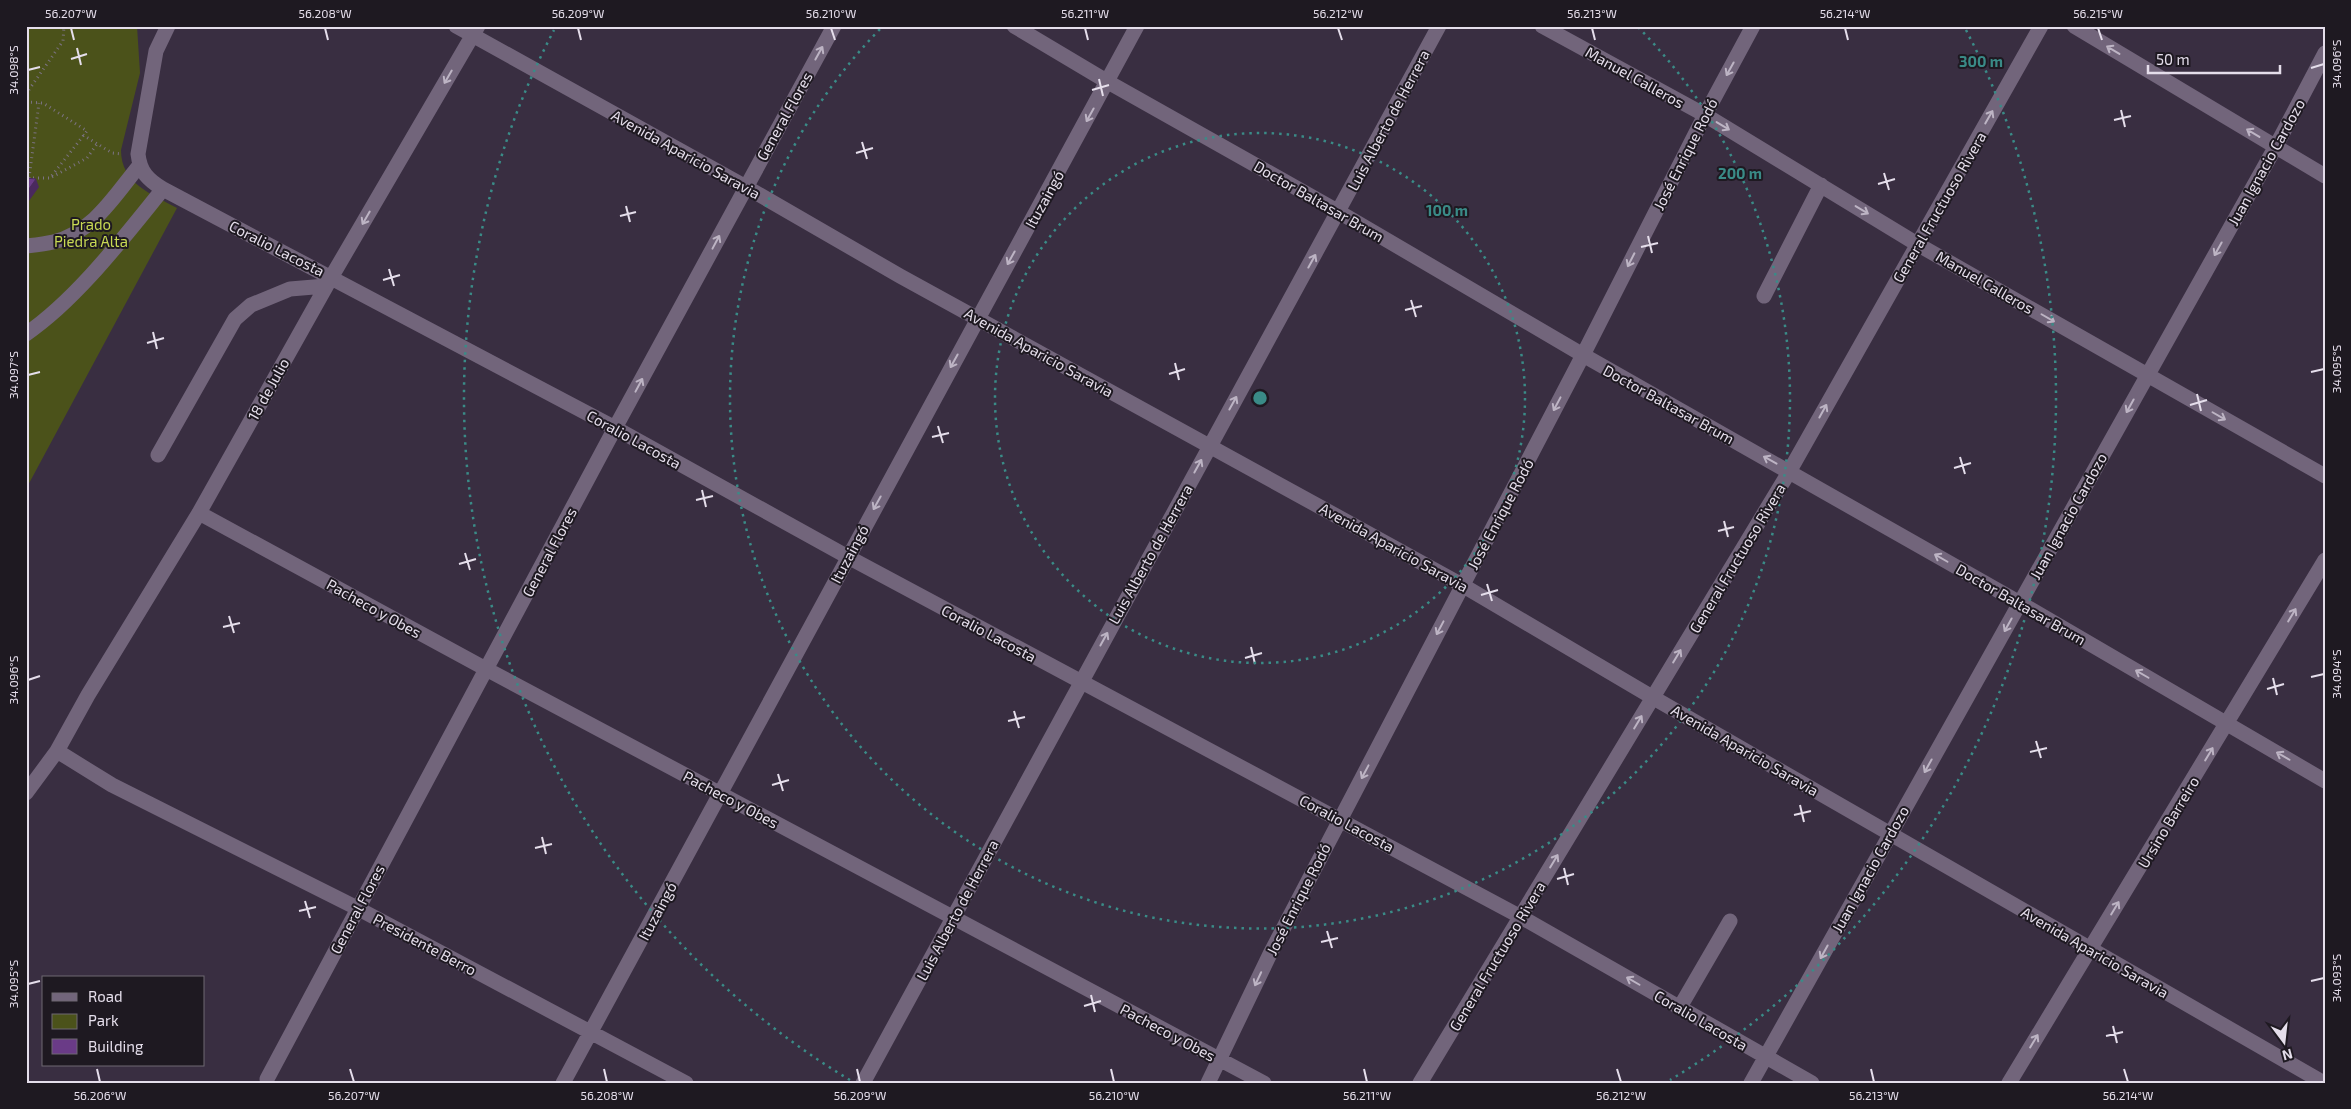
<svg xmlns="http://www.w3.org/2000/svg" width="2351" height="1109" font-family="'Exo 2',sans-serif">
  <rect width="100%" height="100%" fill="#392e41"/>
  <!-- green -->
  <path fill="#4b521a" d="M 26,26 L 137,26 L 140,73 L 121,150 C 121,184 152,194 177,208 L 26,489 Z"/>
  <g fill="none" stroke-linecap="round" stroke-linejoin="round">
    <!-- path -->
    <path stroke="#7c7383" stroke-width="3" stroke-dasharray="1 4" stroke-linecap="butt" d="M 26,94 L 63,41 L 64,26
      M 26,102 L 43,103 L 87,131 L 50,178 L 26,178
      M 83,135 L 112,153 L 122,154
      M 52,177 L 87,158 L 97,144
      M 29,178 L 39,103"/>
    <!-- minor -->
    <path stroke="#72657b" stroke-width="15" d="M 456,26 L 746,187 L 900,276 L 1462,585 L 1652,697 L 2324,1083
      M 1014,26 L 1108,82 L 1339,212 L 1583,355 L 2020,603 L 2325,781
      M 1542,26 L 1705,115 L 1917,244 L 2325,476
      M 2074,26 L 2325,176
      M 163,189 L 615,428 L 848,557 L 1521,917 L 1812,1083
      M 26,246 C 35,245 45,244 53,242 C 93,233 115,195 139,166
      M 1764,296 L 1821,185
      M 26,334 C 77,299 124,237 163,189 C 148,180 140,172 138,154 L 156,51 L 168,26
      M 158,455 L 235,319 L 251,305 L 290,289 L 326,286
      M 199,513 L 486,669 L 1264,1083
      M 57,751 L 112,785 L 357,908 L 686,1083
      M 26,793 L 57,751 L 88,695 L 199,513 L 332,276 L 478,26
      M 1680,1007 L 1730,921
      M 267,1079 L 615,428 L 834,26
      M 563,1083 L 1137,26
      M 863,1083 L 1439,26
      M 1208,1083 L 1270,954 L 1583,355 L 1705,115 L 1753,26
      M 1420,1083 L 1789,472 L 2041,26
      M 1751,1083 L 2276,146 L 2325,53
      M 2009,1083 L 2325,560"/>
  </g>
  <!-- shaded-wall -->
  <path fill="#4a295e" d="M 36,179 L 39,187 L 26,205 L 26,193 Z"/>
  <!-- building -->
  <path fill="#6a3b87" stroke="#4a295e" d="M 26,178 L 36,179 L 26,193 Z"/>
  <!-- one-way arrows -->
  <defs><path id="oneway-shaft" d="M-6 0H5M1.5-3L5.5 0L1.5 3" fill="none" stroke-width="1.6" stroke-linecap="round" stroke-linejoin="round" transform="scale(1.25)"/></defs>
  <g stroke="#bdb4c4">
    <use href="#oneway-shaft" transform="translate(2113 50) rotate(-149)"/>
    <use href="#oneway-shaft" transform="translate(819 53) rotate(-61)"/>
    <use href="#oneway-shaft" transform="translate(1730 69) rotate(119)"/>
    <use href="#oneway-shaft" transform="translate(448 77) rotate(120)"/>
    <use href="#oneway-shaft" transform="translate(1090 115) rotate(119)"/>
    <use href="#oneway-shaft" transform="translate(1989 117) rotate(-60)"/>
    <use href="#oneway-shaft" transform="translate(1723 126) rotate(31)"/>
    <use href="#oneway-shaft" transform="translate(2253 133) rotate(-149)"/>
    <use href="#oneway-shaft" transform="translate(1862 210) rotate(31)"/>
    <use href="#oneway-shaft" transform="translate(366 218) rotate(120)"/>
    <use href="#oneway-shaft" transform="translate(716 242) rotate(-62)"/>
    <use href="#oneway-shaft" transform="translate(2218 249) rotate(119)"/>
    <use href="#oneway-shaft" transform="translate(1011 258) rotate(119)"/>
    <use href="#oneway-shaft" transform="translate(1631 260) rotate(117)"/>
    <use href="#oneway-shaft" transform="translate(1312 261) rotate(-61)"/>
    <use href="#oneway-shaft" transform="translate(2048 318) rotate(30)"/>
    <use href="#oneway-shaft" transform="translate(954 361) rotate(119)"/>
    <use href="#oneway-shaft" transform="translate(639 385) rotate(-62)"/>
    <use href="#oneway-shaft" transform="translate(1233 403) rotate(-61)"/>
    <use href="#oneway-shaft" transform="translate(1557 404) rotate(118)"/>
    <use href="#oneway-shaft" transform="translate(2130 406) rotate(119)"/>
    <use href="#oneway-shaft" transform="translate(1823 411) rotate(-61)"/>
    <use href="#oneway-shaft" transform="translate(2219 416) rotate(30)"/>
    <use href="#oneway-shaft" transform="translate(1770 460) rotate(-151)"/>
    <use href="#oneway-shaft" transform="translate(1198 466) rotate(-61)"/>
    <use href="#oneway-shaft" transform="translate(877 503) rotate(119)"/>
    <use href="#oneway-shaft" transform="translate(1941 558) rotate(-150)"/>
    <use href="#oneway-shaft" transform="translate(2292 615) rotate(-59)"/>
    <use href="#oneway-shaft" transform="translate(2008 625) rotate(119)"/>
    <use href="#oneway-shaft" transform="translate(1440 628) rotate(118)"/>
    <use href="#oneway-shaft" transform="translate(1104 639) rotate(-61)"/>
    <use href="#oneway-shaft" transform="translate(1677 656) rotate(-59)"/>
    <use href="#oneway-shaft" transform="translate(2142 674) rotate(-150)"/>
    <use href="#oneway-shaft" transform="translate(1638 722) rotate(-59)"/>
    <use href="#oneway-shaft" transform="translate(2209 754) rotate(-59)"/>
    <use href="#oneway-shaft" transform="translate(2283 756) rotate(-150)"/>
    <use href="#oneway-shaft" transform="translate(1928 766) rotate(119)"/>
    <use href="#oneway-shaft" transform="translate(1365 772) rotate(118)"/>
    <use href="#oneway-shaft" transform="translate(1554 861) rotate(-59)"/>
    <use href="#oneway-shaft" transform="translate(2115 908) rotate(-59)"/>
    <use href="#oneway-shaft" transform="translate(1824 952) rotate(119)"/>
    <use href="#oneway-shaft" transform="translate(1258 979) rotate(115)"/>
    <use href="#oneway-shaft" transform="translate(1633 981) rotate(-150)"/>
    <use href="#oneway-shaft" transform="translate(2034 1041) rotate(-59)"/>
  </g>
  <!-- ticks -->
  <path fill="none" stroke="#e5deeb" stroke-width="2" d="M 71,28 L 74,40M 325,28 L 328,40M 578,28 L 581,40M 831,28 L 835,40M 1085,28 L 1088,40M 1338,28 L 1342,40M 1592,28 L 1595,40M 1845,28 L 1848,40M 2098,28 L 2102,40M 77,48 L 81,65M 71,59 L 87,54M 2311,68 L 2324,64M 28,70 L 40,67M 1099,79 L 1103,96M 1092,90 L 1109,85M 2121,110 L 2125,127M 2114,120 L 2131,116M 862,142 L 867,159M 856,153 L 873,148M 1884,173 L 1889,190M 1878,184 L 1895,179M 626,206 L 630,222M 620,216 L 636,212M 1648,236 L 1652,253M 1641,247 L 1658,243M 389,269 L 394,286M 383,280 L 400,275M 1411,300 L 1416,317M 1405,310 L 1422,306M 153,332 L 157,349M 147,343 L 164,338M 1175,363 L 1179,380M 2311,372 L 2324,369M 1169,374 L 1185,369M 28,375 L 40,372M 2197,394 L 2201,411M 2190,405 L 2207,400M 938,426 L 943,443M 932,437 L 949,433M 1960,457 L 1965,474M 1954,468 L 1971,463M 702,490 L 706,507M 696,500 L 713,496M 1724,521 L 1728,537M 1718,531 L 1734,527M 465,553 L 470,570M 459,564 L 476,559M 1487,584 L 1492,601M 1481,595 L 1498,590M 229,616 L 234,633M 223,627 L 240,623M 1251,647 L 1255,664M 1245,658 L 1262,653M 2311,677 L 2324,674M 2273,678 L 2277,695M 28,680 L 40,676M 2267,689 L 2284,684M 1014,711 L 1019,728M 1008,721 L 1025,717M 2036,741 L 2041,758M 2030,752 L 2047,748M 778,774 L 783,791M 772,785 L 789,780M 1800,805 L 1804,822M 1794,815 L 1811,811M 542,837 L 546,854M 535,848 L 552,844M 1564,868 L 1568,885M 1557,879 L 1574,874M 305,901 L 310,918M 299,911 L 316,907M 1327,931 L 1332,948M 1321,942 L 1338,938M 2311,981 L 2324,978M 28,984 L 40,981M 1091,995 L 1095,1012M 1084,1006 L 1101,1001M 2113,1026 L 2117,1043M 2106,1036 L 2123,1032M 97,1069 L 100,1082M 350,1069 L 354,1082M 604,1069 L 607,1082M 857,1069 L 860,1082M 1111,1069 L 1114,1082M 1364,1069 L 1367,1082M 1617,1069 L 1621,1082M 1871,1069 L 1874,1082M 2124,1069 L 2128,1082"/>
  <!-- distance rings -->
  <g fill="none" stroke="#3a8b87" stroke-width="2.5" stroke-dasharray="2.5 5">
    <circle cx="1260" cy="398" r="265"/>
    <path d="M1638 27A530 530 0 1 1 882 27"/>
    <path d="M850 1080A796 796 0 0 1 554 30M1966 30A796 796 0 0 1 1670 1080"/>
  </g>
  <g text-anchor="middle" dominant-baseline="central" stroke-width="4" stroke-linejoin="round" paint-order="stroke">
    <!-- street labels -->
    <g font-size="15" fill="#e5deeb" stroke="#1e1921">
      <text transform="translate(1635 77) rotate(29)">Manuel Calleros</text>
      <text transform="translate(784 116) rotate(-61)">General Flores</text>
      <text transform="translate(1388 120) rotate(-62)">Luis Alberto de Herrera</text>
      <text transform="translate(686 154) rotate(29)">Avenida Aparicio Saravia</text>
      <text transform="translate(1685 154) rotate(-63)">José Enrique Rodó</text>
      <text transform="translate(2266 162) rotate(-61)">Juan Ignacio Cardozo</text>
      <text transform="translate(1044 199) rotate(-61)">Ituzaingó</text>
      <text transform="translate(1319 201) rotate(30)">Doctor Baltasar Brum</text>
      <text transform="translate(1939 207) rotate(-60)">General Fructuoso Rivera</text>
      <text transform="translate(277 248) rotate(27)">Coralio Lacosta</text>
      <text transform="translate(1985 282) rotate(30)">Manuel Calleros</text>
      <text transform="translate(1039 352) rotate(29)">Avenida Aparicio Saravia</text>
      <text transform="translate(268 389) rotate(-61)">18 de Julio</text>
      <text transform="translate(1669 404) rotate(29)">Doctor Baltasar Brum</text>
      <text transform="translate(634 439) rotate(29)">Coralio Lacosta</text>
      <text transform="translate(1500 514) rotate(-62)">José Enrique Rodó</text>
      <text transform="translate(2068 516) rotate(-61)">Juan Ignacio Cardozo</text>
      <text transform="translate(1394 547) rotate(29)">Avenida Aparicio Saravia</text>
      <text transform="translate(549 552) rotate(-62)">General Flores</text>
      <text transform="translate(849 554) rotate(-62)">Ituzaingó</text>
      <text transform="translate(1150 554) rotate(-61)">Luis Alberto de Herrera</text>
      <text transform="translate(1737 558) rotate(-59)">General Fructuoso Rivera</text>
      <text transform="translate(2021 604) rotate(30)">Doctor Baltasar Brum</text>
      <text transform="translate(374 608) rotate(29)">Pacheco y Obes</text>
      <text transform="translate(989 633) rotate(28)">Coralio Lacosta</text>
      <text transform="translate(1745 750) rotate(30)">Avenida Aparicio Saravia</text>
      <text transform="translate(731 799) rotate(28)">Pacheco y Obes</text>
      <text transform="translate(2168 822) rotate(-59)">Ursino Barreiro</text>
      <text transform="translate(1347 823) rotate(28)">Coralio Lacosta</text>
      <text transform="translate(1870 869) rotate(-61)">Juan Ignacio Cardozo</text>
      <text transform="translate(1298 899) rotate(-63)">José Enrique Rodó</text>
      <text transform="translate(357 909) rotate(-62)">General Flores</text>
      <text transform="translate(957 910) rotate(-62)">Luis Alberto de Herrera</text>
      <text transform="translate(657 911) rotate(-62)">Ituzaingó</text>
      <text transform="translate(425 944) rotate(28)">Presidente Berro</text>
      <text transform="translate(2095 952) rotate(30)">Avenida Aparicio Saravia</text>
      <text transform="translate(1497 956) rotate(-59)">General Fructuoso Rivera</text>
      <text transform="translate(1701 1020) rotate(30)">Coralio Lacosta</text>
      <text transform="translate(1168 1032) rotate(28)">Pacheco y Obes</text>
    </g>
    <!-- park labels -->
    <g font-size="15" fill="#c8d954" stroke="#1e1921">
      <text x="91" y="224">Prado<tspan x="91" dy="17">Piedra Alta</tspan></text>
    </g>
  </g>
  <circle cx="1260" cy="398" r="8" fill="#3a8b87" stroke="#1e1921" stroke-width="2.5"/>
  <g font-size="15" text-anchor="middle" font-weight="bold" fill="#3a8b87" stroke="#1e1921" stroke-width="4" stroke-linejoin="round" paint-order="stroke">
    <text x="1981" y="67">300 m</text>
    <text x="1740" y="179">200 m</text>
    <text x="1447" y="216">100 m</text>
  </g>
  <!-- border -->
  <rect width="2351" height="1109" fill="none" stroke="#1e1921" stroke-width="55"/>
  <!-- legend -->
  <rect x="42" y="976" width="162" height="90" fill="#1e1921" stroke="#6e6872"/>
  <rect x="52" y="993" width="25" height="8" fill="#72657b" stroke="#6e6872"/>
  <text x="88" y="1002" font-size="15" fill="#e5deeb">Road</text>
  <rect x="52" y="1014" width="25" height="15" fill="#4b521a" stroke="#6e6872"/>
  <text x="88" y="1026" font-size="15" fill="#e5deeb">Park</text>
  <rect x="52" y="1039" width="25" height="15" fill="#6a3b87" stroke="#6e6872"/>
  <text x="88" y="1052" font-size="15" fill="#e5deeb">Building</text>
  <!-- north arrow -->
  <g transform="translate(2284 1042) rotate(165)" stroke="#1e1921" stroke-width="4" paint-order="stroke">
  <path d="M0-4L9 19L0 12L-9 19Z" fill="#e5deeb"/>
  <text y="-8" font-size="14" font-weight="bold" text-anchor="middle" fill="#e5deeb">N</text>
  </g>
  <!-- scale -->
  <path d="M2148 65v8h132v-8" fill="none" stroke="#e5deeb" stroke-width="2.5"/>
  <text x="2156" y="65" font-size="15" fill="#e5deeb" stroke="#1e1921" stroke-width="4" paint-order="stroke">50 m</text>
  <rect x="28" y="28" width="2296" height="1054" fill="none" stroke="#e5deeb" stroke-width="2"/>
  <g font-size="12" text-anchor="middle" fill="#e5deeb">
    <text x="71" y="18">56.207°W</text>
    <text x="325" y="18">56.208°W</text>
    <text x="578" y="18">56.209°W</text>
    <text x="831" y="18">56.210°W</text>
    <text x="1085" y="18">56.211°W</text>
    <text x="1338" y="18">56.212°W</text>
    <text x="1592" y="18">56.213°W</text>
    <text x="1845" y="18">56.214°W</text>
    <text x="2098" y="18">56.215°W</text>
    <text transform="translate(2337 64) rotate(-90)" y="4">34.096°S</text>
    <text transform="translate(14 70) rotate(-90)" y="4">34.098°S</text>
    <text transform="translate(2337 369) rotate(-90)" y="4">34.095°S</text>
    <text transform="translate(14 375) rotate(-90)" y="4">34.097°S</text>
    <text transform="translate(2337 674) rotate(-90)" y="4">34.094°S</text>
    <text transform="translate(14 680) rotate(-90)" y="4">34.096°S</text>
    <text transform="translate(2337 978) rotate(-90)" y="4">34.093°S</text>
    <text transform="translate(14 984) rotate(-90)" y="4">34.095°S</text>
    <text x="100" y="1100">56.206°W</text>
    <text x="354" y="1100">56.207°W</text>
    <text x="607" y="1100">56.208°W</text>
    <text x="860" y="1100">56.209°W</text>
    <text x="1114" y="1100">56.210°W</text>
    <text x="1367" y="1100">56.211°W</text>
    <text x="1621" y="1100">56.212°W</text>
    <text x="1874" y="1100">56.213°W</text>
    <text x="2128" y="1100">56.214°W</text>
  </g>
</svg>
